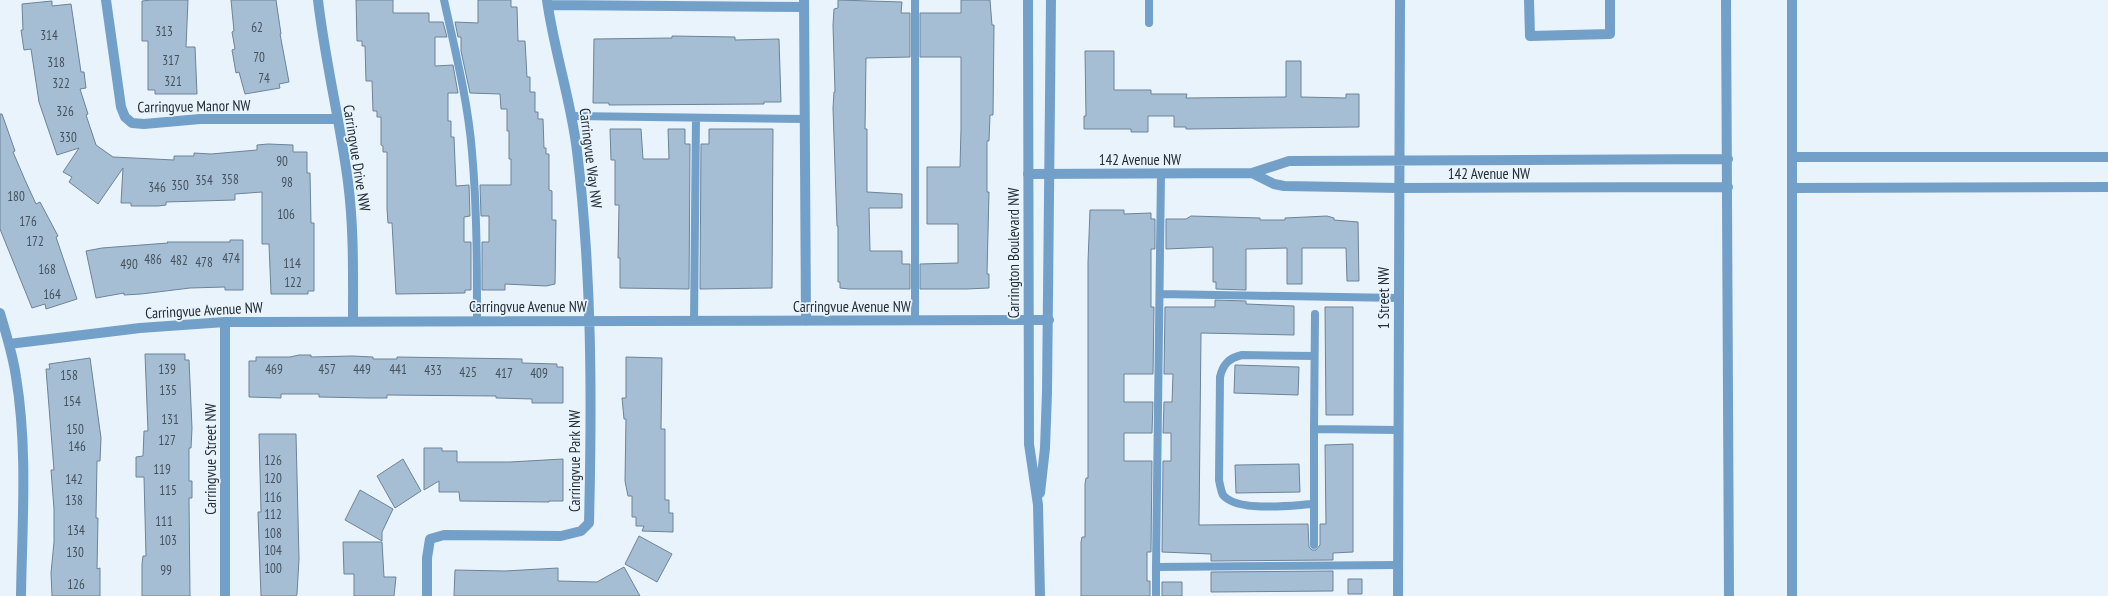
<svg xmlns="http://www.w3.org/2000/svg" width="2108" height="596" font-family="'PT Sans Narrow',sans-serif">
  <rect width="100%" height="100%" fill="#e9f3fc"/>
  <!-- building -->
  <path fill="#a5bed4" stroke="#6c8398" d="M 151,0 L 188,0 L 186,47 L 195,47 L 197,94 L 155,94 L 155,90 L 148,90 L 148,41 L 142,41 L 142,1 Z
    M 231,0 L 276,0 L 281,34 L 280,34 L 289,82 L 279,84 L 280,88 L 245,94 L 239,72 L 236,73 L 232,50 L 235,49 L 232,32 L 234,31 Z
    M 356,0 L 393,0 L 393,13 L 429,13 L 429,22 L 443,22 L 447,37 L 435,37 L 435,66 L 453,65 L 458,93 L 448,93 L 448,121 L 451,121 L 451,137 L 454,137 L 456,186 L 469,185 L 470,216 L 464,217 L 464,242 L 471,242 L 471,290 L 465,290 L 465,293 L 396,294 L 392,223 L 388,223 L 387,209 L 387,152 L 383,152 L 383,146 L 381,145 L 381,117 L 377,117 L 377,111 L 373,111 L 372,81 L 366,81 L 365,46 L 362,46 L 362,41 L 357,41 Z
    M 478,0 L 511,0 L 511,7 L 517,7 L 518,41 L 525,41 L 527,77 L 530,77 L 530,92 L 535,92 L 535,112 L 538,112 L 538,119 L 543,119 L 544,148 L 546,148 L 546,154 L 549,154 L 549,190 L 552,191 L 552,220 L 556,220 L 555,284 L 546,286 L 505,284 L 505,290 L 482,290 L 482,242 L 489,242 L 489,216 L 481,216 L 480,185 L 511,185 L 511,159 L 509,159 L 509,131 L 507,131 L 507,109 L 501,109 L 500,94 L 470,93 L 461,51 L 461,37 L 458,37 L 455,22 L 478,23 Z
    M 838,0 L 902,2 L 901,13 L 910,13 L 910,57 L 866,58 L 865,129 L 867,129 L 867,192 L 902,194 L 902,208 L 869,208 L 870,251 L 902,251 L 902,264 L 910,264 L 910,289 L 849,289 L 840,288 L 840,282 L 838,282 L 838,226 L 837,226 L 833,108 L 834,92 L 835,92 L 833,25 L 834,9 L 838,8 Z
    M 961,0 L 990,0 L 992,25 L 994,25 L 993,115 L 990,115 L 989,141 L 987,141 L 987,192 L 989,192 L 987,274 L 989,274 L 989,288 L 966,289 L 920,289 L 920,264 L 958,263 L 958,224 L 927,224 L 927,167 L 960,167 L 961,129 L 961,57 L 920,57 L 920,13 L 961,13 Z
    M 52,1 L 52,6 L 71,4 L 81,72 L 84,72 L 86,88 L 80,89 L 88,114 L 86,115 L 96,145 L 113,157 L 174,160 L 174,156 L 194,156 L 194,153 L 211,154 L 257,150 L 257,145 L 268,144 L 293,145 L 293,152 L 307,152 L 307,173 L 310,173 L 311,223 L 314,223 L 314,291 L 308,291 L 308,294 L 271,294 L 269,244 L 262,244 L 262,192 L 235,194 L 235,200 L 166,202 L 166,205 L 158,206 L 131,206 L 131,203 L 121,203 L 123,168 L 98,204 L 69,182 L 72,177 L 63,172 L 79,148 L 57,155 L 39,102 L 31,49 L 24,50 L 21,30 L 23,30 L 22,4 Z
    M 672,36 L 735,37 L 735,40 L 779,39 L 781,102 L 764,102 L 764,104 L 609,105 L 609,103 L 593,103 L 594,39 L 672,38 Z
    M 1085,51 L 1114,51 L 1114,90 L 1151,90 L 1151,94 L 1187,94 L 1186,98 L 1286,97 L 1286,61 L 1301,61 L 1301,97 L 1346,98 L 1346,94 L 1359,94 L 1359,127 L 1186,129 L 1186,127 L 1174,127 L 1174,116 L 1148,116 L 1148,132 L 1131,132 L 1131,129 L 1084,129 L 1084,116 L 1086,116 Z
    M 0,114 L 2,114 L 15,151 L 13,152 L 25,180 L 36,204 L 40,202 L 58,236 L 56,237 L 77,299 L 46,309 L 45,304 L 32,308 L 0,229 Z
    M 610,129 L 641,129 L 643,159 L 669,159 L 668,129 L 685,129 L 685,144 L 690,144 L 689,289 L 620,288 L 620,258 L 618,258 L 619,205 L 615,205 L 615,160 L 611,160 Z
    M 709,129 L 773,129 L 772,288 L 700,289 L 701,144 L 709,144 Z
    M 1090,210 L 1124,210 L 1124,214 L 1151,213 L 1151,219 L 1155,219 L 1155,249 L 1151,249 L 1151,307 L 1154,307 L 1153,374 L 1124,374 L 1124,402 L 1153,402 L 1152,433 L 1124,433 L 1124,461 L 1152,461 L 1151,552 L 1147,552 L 1147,581 L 1150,581 L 1150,596 L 1081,596 L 1081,542 L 1082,537 L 1085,537 L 1085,484 L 1086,478 L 1088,478 L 1088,262 Z
    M 1191,216 L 1260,218 L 1260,220 L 1285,220 L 1285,218 L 1327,216 L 1334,218 L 1334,220 L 1358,222 L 1359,281 L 1347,281 L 1346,248 L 1302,248 L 1302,284 L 1287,284 L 1287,248 L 1246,249 L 1246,290 L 1216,289 L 1216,282 L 1213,282 L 1213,247 L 1166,249 L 1166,219 L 1186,219 Z
    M 230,240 L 243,240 L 243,290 L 225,290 L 225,287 L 190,288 L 141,294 L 124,295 L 124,293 L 96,298 L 86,251 L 102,248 L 168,243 L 167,242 L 230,242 Z
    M 1215,300 L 1246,301 L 1246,304 L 1294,306 L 1294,335 L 1201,333 L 1199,525 L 1308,524 L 1309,547 L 1312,550 L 1316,550 L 1320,545 L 1320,524 L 1326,524 L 1325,445 L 1353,444 L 1353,552 L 1333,553 L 1333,560 L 1211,561 L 1211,554 L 1162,552 L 1163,461 L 1171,461 L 1171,433 L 1163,433 L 1164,402 L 1172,402 L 1173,374 L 1164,374 L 1165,307 L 1215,307 Z
    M 1325,307 L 1353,307 L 1353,415 L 1326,415 Z
    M 145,354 L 185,354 L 185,360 L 189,360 L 192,428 L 191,448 L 189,448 L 189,481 L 192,481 L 192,498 L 189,498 L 190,596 L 142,596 L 142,564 L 143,556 L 146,556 L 144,477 L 136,477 L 136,457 L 143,456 L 144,431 L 148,431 Z
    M 299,355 L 311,355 L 311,357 L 352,356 L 373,357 L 373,359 L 397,359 L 397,357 L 522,359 L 522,363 L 557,364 L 557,367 L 563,367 L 563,403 L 532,403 L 532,399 L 496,398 L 496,396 L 387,395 L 387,398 L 369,398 L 319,397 L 319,394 L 281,394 L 281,398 L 249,397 L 249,361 L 256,361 L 256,357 L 290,357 Z
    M 626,357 L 662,358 L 661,429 L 665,429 L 665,500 L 669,500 L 669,513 L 673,513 L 673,532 L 642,531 L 644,526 L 636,526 L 636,517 L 632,517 L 632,496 L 628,496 L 625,481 L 626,419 L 624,419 L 622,398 L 626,398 Z
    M 90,358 L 101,438 L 100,461 L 97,461 L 96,518 L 98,518 L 97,569 L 100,568 L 100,596 L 52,596 L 51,573 L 54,542 L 54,509 L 51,470 L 54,470 L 46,369 L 50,369 L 49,364 Z
    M 1235,365 L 1299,367 L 1298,395 L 1234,393 Z
    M 259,434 L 296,434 L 299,559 L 297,594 L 296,596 L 261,596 L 258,512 L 261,512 Z
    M 424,448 L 442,448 L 442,451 L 457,451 L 457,462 L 510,462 L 563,459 L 563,501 L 549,501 L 549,502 L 460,501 L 459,492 L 439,492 L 439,481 L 424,490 Z
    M 403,459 L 421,491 L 395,508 L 377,476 Z
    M 1299,464 L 1300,492 L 1236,493 L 1235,465 Z
    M 360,490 L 393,509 L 382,532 L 382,541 L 345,520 Z
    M 639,536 L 672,554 L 657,582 L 625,564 Z
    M 343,542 L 382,542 L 384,577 L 396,577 L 394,596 L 354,596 L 354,574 L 344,574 Z
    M 624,567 L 640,596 L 454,596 L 455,570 L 505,571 L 558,568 L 558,581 L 597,582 Z
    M 1333,571 L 1333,591 L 1211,592 L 1211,572 Z
    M 1348,579 L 1362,579 L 1362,594 L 1348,594 Z
    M 1162,582 L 1182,582 L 1182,596 L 1162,596 Z"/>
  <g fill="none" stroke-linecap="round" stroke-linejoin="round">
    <!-- service -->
    <path stroke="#73a0c8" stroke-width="8" d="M 444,0 C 455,50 468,101 472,152 C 477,208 477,265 477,321
      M 915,0 L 915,321
      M 1149,0 L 1149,23
      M 572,116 L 804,119
      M 1161,173 L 1156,567 L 1398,565
      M 1160,294 L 1398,298
      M 1315,314 L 1314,429 L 1398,430
      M 694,321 L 696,118
      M 1314,356 L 1242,355 C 1229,358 1223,364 1220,377 L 1219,480 C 1220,485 1221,491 1223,495 C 1238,513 1292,505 1314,504 L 1314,429
      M 1314,504 L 1314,545
      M 1156,596 L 1156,567"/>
    <!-- minor -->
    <path stroke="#73a0c8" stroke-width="10" d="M 106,0 L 121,107 L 125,117 L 132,123 L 144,124 L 200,119 L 336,119
      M 318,0 C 325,61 340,121 348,182 C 354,228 353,275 353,321
      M 804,0 L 806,321
      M 1529,0 L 1530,36 L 1610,34 L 1610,0
      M 1726,0 L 1729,596
      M 1792,0 L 1792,596
      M 548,5 L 804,7
      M 1792,157 L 2108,157
      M 1252,173 L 1274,184 L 1284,186 L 1399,188 L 1728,187
      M 1028,174 L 1252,173 L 1289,161 L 1728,159
      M 1792,188 L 2108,187
      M 0,313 C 6,334 13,355 16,377 C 28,449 22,524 21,596
      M 9,344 L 140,328 L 225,322 L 1049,320
      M 225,596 L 225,322
      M 427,596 L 427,558 L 430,539 L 444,535 L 561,536 L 581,531 L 589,523 C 592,400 592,274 577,151 C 571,100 554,51 547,0
      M 1398,596 L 1400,0"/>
    <!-- tertiary -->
    <path stroke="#73a0c8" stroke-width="10" d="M 1028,0 L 1029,444 L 1038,505 L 1040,596
      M 1040,493 L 1045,448 L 1047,392 L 1051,0"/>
  </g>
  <g text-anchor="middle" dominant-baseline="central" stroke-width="3.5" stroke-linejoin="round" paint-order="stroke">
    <!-- number labels -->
    <g font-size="13" fill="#44515d">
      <text x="257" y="27">62</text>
      <text x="164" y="31">313</text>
      <text x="49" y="35">314</text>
      <text x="259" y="57">70</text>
      <text x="171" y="60">317</text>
      <text x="56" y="62">318</text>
      <text x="264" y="78">74</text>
      <text x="173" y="81">321</text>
      <text x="61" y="83">322</text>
      <text x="65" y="111">326</text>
      <text x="68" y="137">330</text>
      <text x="282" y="161">90</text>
      <text x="230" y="179">358</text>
      <text x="204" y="180">354</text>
      <text x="287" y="182">98</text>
      <text x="180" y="185">350</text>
      <text x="157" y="187">346</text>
      <text x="16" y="196">180</text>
      <text x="286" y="214">106</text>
      <text x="28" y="221">176</text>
      <text x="35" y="241">172</text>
      <text x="231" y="258">474</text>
      <text x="153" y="259">486</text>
      <text x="179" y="260">482</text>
      <text x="204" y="262">478</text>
      <text x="292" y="263">114</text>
      <text x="129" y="264">490</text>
      <text x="47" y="269">168</text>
      <text x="293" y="282">122</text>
      <text x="52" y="294">164</text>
      <text x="167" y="369">139</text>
      <text x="274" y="369">469</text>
      <text x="327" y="369">457</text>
      <text x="362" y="369">449</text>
      <text x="398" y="369">441</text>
      <text x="433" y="370">433</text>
      <text x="468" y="372">425</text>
      <text x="504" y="373">417</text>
      <text x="539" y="373">409</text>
      <text x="69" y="375">158</text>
      <text x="168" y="390">135</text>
      <text x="72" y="401">154</text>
      <text x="170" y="419">131</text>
      <text x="75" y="429">150</text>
      <text x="167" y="440">127</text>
      <text x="77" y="446">146</text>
      <text x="273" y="460">126</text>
      <text x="162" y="469">119</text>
      <text x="273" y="478">120</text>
      <text x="74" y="479">142</text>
      <text x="168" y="490">115</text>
      <text x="273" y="497">116</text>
      <text x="74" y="500">138</text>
      <text x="273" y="514">112</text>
      <text x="164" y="521">111</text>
      <text x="76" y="530">134</text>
      <text x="273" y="533">108</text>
      <text x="168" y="540">103</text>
      <text x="273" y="550">104</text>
      <text x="75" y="552">130</text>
      <text x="273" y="568">100</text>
      <text x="166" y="570">99</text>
      <text x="76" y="584">126</text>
    </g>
    <!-- street labels -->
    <g font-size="15" fill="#232d35" stroke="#e9f3fc">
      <text transform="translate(194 106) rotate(-1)">Carringvue Manor NW</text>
      <text transform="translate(357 158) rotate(81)">Carringvue Drive NW</text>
      <text transform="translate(591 158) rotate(83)">Carringvue Way NW</text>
      <text x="1140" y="159">142 Avenue NW</text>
      <text x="1489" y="173">142 Avenue NW</text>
      <text transform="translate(1013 253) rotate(-90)">Carrington Boulevard NW</text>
      <text transform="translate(1383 298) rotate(-90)">1 Street NW</text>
      <text x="528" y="306">Carringvue Avenue NW</text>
      <text x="852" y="306">Carringvue Avenue NW</text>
      <text transform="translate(204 310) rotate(-3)">Carringvue Avenue NW</text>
      <text transform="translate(210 459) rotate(-90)">Carringvue Street NW</text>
      <text transform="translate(574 461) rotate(-90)">Carringvue Park NW</text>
    </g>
  </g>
</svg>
